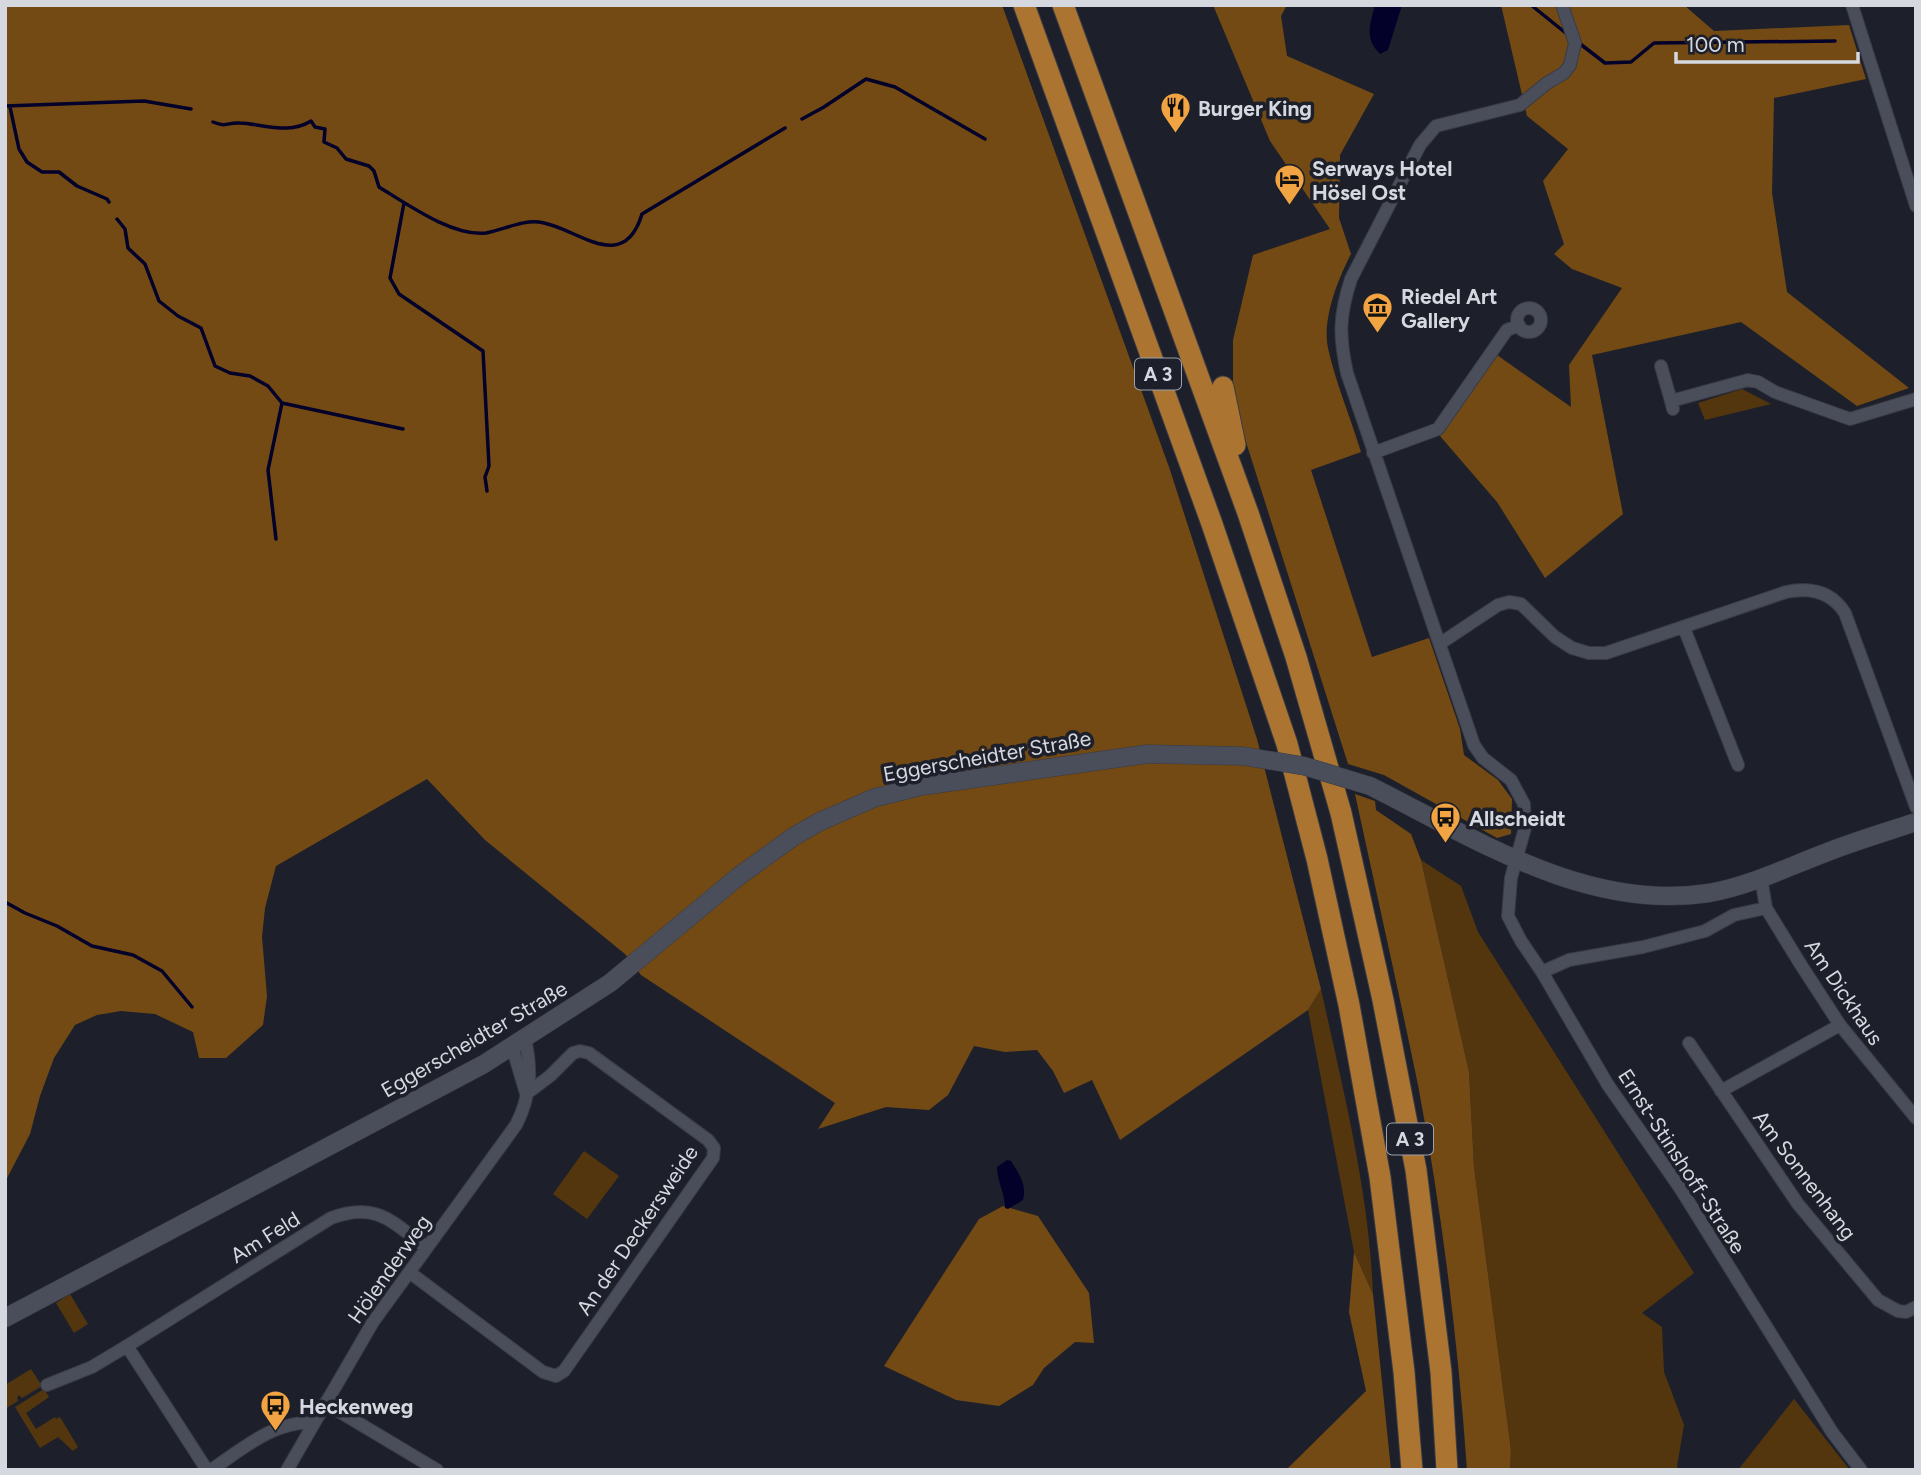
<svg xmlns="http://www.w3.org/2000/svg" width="1921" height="1475" font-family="Figtree,sans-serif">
  <rect width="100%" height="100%" fill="#1d202a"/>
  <!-- green -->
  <path fill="#54360e" d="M 1742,389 L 1771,404 L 1705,420 L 1698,403 Z
    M 1421,860 L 1461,886 L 1478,932 L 1694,1273 L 1642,1313 L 1662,1327 L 1664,1372 L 1684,1425 L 1677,1466 L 1679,1470 L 1510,1470 L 1511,1450 L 1474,1167 L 1469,1072 Z
    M 1321,989 C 1343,1090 1369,1190 1373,1294 L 1354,1252 L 1308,1010 Z
    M 584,1151 L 619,1176 L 587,1219 L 553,1194 Z
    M 70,1294 L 88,1324 L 74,1333 L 56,1303 Z
    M 31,1369 L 42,1386 L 22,1398 L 19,1395 L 17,1398 L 18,1401 L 5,1409 L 5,1385 Z
    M 44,1389 L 49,1397 L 26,1413 L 36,1429 L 55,1417 L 56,1419 L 60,1417 L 78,1447 L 73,1451 L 58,1437 L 40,1448 L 15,1407 Z
    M 1794,1399 L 1850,1470 L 1738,1470 Z"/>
  <!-- forest -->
  <path fill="#734a14" d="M 5,5 L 1002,5 L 1169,467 L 1257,739 L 1321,989 L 1308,1010 L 1120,1140 L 1092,1080 L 1064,1093 L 1053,1071 L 1037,1050 L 1005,1052 L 974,1046 L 948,1095 L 929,1110 L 886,1107 L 818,1129 L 835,1103 L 641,975 L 625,954 L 485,840 L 427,779 L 276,866 L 265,908 L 262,937 L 267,996 L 263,1025 L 226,1058 L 199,1058 L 193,1032 L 155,1014 L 121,1011 L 97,1015 L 75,1025 L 54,1058 L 40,1096 L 30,1134 L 5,1182 Z
    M 1213,5 L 1287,5 L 1281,16 L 1287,56 L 1374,94 L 1340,155 L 1339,218 L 1351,254 C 1338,279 1322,319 1328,348 C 1335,381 1351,419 1361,452 L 1311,470 L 1372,657 L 1429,638 L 1460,729 L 1464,755 L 1498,780 L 1512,799 L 1511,834 L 1497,838 L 1384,775 L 1348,764 L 1240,423 L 1233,388 L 1233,340 L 1253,255 L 1330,229 L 1270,141 Z
    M 1501,5 L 1684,5 L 1714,31 L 1849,25 L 1866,79 L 1774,98 L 1772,193 L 1787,292 L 1909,388 L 1857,406 L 1741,322 L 1592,355 L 1623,514 L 1545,578 L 1497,502 L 1440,436 L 1497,355 L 1571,407 L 1569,365 L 1622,288 L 1572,269 L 1554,254 L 1564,244 L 1543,181 L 1568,149 L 1527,116 Z
    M 1355,794 L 1375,801 L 1376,810 L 1411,834 L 1421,860 L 1469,1072 L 1474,1167 L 1511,1450 L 1510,1470 L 1467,1470 C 1458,1341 1442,1212 1418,1085 C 1398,988 1376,891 1355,794 Z
    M 1003,1206 L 1038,1216 L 1089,1293 L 1094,1343 L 1075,1342 L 1044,1368 L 1033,1385 L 999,1406 L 956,1400 L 884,1366 L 979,1219 Z
    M 1354,1252 L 1373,1294 L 1391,1470 L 1286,1470 L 1366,1391 L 1349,1312 Z"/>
  <!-- water -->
  <path fill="#030029" d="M 1375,5 L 1402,5 L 1388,50 L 1380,54 C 1364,38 1370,25 1375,5 Z
    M 1007,1160 L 1011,1161 C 1019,1174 1027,1184 1023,1200 L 1008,1209 L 1005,1208 C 1005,1193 997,1182 997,1167 Z"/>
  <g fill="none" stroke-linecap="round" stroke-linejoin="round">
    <!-- stream -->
    <path stroke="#030029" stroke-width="3.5" d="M 1531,5 L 1567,34
      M 1579,43 L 1605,63 L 1631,62 L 1654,43 L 1835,41
      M 5,106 L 144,101 L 191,109
      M 10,107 L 19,149 L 27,162 L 42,172 L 59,172 L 77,186 L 107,199 L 109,202
      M 802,119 L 824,107 L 866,79 L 895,87 L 985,139
      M 213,122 C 228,128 227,122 240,123 C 263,124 289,135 311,121 L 315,127 L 325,129 L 324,142 L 337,148 L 346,159 L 369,166 L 374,171 L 379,187 C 407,204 453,237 486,233 C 503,230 522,220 539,222 C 575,226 623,277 642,214 L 785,128
      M 404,203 L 390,278 L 399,294 L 483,351 L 489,466 L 485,477 L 487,491
      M 117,219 L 125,229 L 128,248 L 145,264 L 159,301 L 178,316 L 201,328 L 215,366 L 230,373 L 250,376 L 268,386 L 282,403 L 403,429
      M 276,539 L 268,470 L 282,403
      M 5,902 L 25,913 L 57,926 L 92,946 L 133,955 L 162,971 L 192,1007"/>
    <defs>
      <path id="street" d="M 1562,5 L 1575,43 L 1570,65 L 1564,73 L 1547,83 L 1520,105 L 1436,126 L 1420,145 L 1351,279 C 1339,316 1339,336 1347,373 L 1474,745 L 1483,758 L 1511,780 L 1524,804 L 1525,828 L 1511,878 L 1508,916 L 1521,941 L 1542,972 L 1608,1085 L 1680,1188 L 1832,1432 L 1861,1470
        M 1852,5 L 1916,206
        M1517 320a12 12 0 1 1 24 0a12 12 0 1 1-24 0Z
        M 1661,366 L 1671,401
        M 1673,409 L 1671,401 L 1748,380 L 1758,382 L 1775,392 L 1850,419 L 1916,399
        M 1373,453 L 1438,429 L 1507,330 L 1519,325
        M 1684,628 L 1738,765
        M 1441,643 L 1498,605 L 1509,602 L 1521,604 L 1555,637 L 1572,648 L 1589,653 L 1606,653 L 1786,592 C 1810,587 1831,591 1845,613 L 1916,807
        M 1761,878 L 1766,908 L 1801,965 L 1840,1025 L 1916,1118
        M 1542,972 L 1569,960 L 1643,947 L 1705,931 L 1734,915 L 1766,908
        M 1689,1043 L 1798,1204 L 1878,1300 L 1898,1311 L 1906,1312 L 1916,1307
        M 512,1046 L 525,1090
        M 1721,1091 L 1840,1025
        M 409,1272 L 543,1372 L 556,1376 L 564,1371 L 713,1158 L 714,1148 L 708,1140 L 589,1053 L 580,1051 L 573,1053 L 550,1076 L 526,1094
        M 127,1346 L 207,1470
        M 47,1385 L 92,1367 L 127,1346 L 331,1218 C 377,1201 392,1222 427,1248
        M 325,1403 L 437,1470
        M 211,1470 C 241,1450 276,1419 314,1423
        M 287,1470 L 373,1322 L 516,1125 C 531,1096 532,1069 525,1039"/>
      <path id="secondary" d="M 1370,786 C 1474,838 1587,912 1709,893 C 1749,886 1788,867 1825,853 C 1855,841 1886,832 1916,822
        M 5,1318 L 484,1064 L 610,983 L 739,876 L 793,837 L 819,822 L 874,798 L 922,786 L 1147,754 L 1243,756"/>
      <path id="highway" d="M 1024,5 L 1212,524 L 1287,744 L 1317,859 L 1349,1005 L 1380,1177 L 1404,1372 L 1412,1470
        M 1063,5 L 1248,513 L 1296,657 L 1341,813 L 1383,1000 L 1416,1170 L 1441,1372 L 1447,1470
        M 1223,387 L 1235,445"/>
    </defs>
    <!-- street casing -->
    <use href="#street" stroke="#393b44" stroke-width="14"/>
    <!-- secondary casing -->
    <use href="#secondary" stroke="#393b44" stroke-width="19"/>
    <!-- highway casing -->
    <use href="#highway" stroke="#393b44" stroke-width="23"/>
    <!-- street -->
    <use href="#street" stroke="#4a4d5a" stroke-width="12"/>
    <!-- secondary -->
    <use href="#secondary" stroke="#4a4d5a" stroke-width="18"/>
    <!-- highway -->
    <use href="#highway" stroke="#ab7431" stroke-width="21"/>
    <defs>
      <path id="secondary-bridge" d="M 1243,756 L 1304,766 L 1370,786"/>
    </defs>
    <!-- secondary-bridge casing -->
    <use href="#secondary-bridge" stroke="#393b44" stroke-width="19" stroke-linecap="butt"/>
    <!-- secondary-bridge -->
    <use href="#secondary-bridge" stroke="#4a4d5a" stroke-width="18"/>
  </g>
  <!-- icons -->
  <defs>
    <symbol id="restaurant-pin" viewBox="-11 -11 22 30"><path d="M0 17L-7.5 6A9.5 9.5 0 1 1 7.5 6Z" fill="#f3a442" stroke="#1d202a"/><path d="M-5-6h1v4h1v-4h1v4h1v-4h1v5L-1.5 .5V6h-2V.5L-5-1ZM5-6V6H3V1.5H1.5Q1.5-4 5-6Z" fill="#111"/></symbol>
    <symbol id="hotel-pin" viewBox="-11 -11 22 30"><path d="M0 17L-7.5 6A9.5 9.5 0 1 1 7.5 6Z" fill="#f3a442" stroke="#1d202a"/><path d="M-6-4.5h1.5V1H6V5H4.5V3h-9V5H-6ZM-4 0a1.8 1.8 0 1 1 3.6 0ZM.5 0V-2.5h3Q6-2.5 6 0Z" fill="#111"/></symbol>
    <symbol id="museum-pin" viewBox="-11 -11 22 30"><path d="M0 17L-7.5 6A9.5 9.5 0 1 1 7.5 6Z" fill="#f3a442" stroke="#1d202a"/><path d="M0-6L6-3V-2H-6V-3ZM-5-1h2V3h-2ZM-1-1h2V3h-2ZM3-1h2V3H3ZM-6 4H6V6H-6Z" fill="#111"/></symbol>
    <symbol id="bus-pin" viewBox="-11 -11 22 30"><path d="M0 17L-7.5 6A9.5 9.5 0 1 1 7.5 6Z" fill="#f3a442" stroke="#1d202a"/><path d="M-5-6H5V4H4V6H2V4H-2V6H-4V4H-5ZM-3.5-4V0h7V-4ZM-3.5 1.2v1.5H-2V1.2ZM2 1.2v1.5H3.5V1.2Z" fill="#111"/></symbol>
  </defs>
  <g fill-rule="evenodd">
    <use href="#restaurant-pin" x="1158" y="90" width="35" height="47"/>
    <use href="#hotel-pin" x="1272" y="162" width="35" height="47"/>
    <use href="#museum-pin" x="1360" y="290" width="35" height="47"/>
    <use href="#bus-pin" x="1428" y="800" width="35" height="47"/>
    <use href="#bus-pin" x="258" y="1388" width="35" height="47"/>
  </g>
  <g text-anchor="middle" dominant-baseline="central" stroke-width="7" stroke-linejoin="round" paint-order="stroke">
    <!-- shield labels -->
    <g fill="#1d202a" stroke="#9ea1a9" stroke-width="2">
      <rect x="1135" y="358.5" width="46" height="31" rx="5"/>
      <rect x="1387" y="1123.5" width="46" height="31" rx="5"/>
    </g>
    <g font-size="19" font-weight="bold" fill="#d6d8e0">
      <text x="1158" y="374">A 3</text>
      <text x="1410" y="1139">A 3</text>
    </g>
    <!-- poi labels -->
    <g font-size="21" font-weight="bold" fill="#d6d8e0" stroke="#1d202a" text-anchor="start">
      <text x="1198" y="108">Burger King</text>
      <text x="1312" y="168">Serways Hotel<tspan x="1312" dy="24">Hösel Ost</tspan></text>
      <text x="1401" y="296">Riedel Art<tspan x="1401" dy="24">Gallery</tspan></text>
      <text x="1469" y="818">Allscheidt</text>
      <text x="299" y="1406">Heckenweg</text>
    </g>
    <!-- street labels -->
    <g font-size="21" fill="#d6d8e0" stroke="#1d202a">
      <text transform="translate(987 756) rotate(-10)">Eggerscheidter Straße</text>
      <text transform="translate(1844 992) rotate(56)">Am Dickhaus</text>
      <text transform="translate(474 1039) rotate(-30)">Eggerscheidter Straße</text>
      <text transform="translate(1682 1161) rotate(57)">Ernst-Stinshoff-Straße</text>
      <text transform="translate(1805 1175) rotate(53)">Am Sonnenhang</text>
      <text transform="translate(637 1230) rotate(-56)">An der Deckersweide</text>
      <text transform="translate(265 1237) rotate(-32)">Am Feld</text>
      <text transform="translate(389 1269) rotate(-55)">Hölenderweg</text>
    </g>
  </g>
  <!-- border -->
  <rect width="1921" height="1475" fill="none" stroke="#d6d8e0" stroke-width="14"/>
  <!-- scale -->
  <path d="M1676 52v10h182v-10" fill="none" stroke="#d6d8e0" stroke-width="3.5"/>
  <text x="1686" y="52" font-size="21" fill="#d6d8e0" stroke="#1d202a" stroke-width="5" paint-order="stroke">100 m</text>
</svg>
